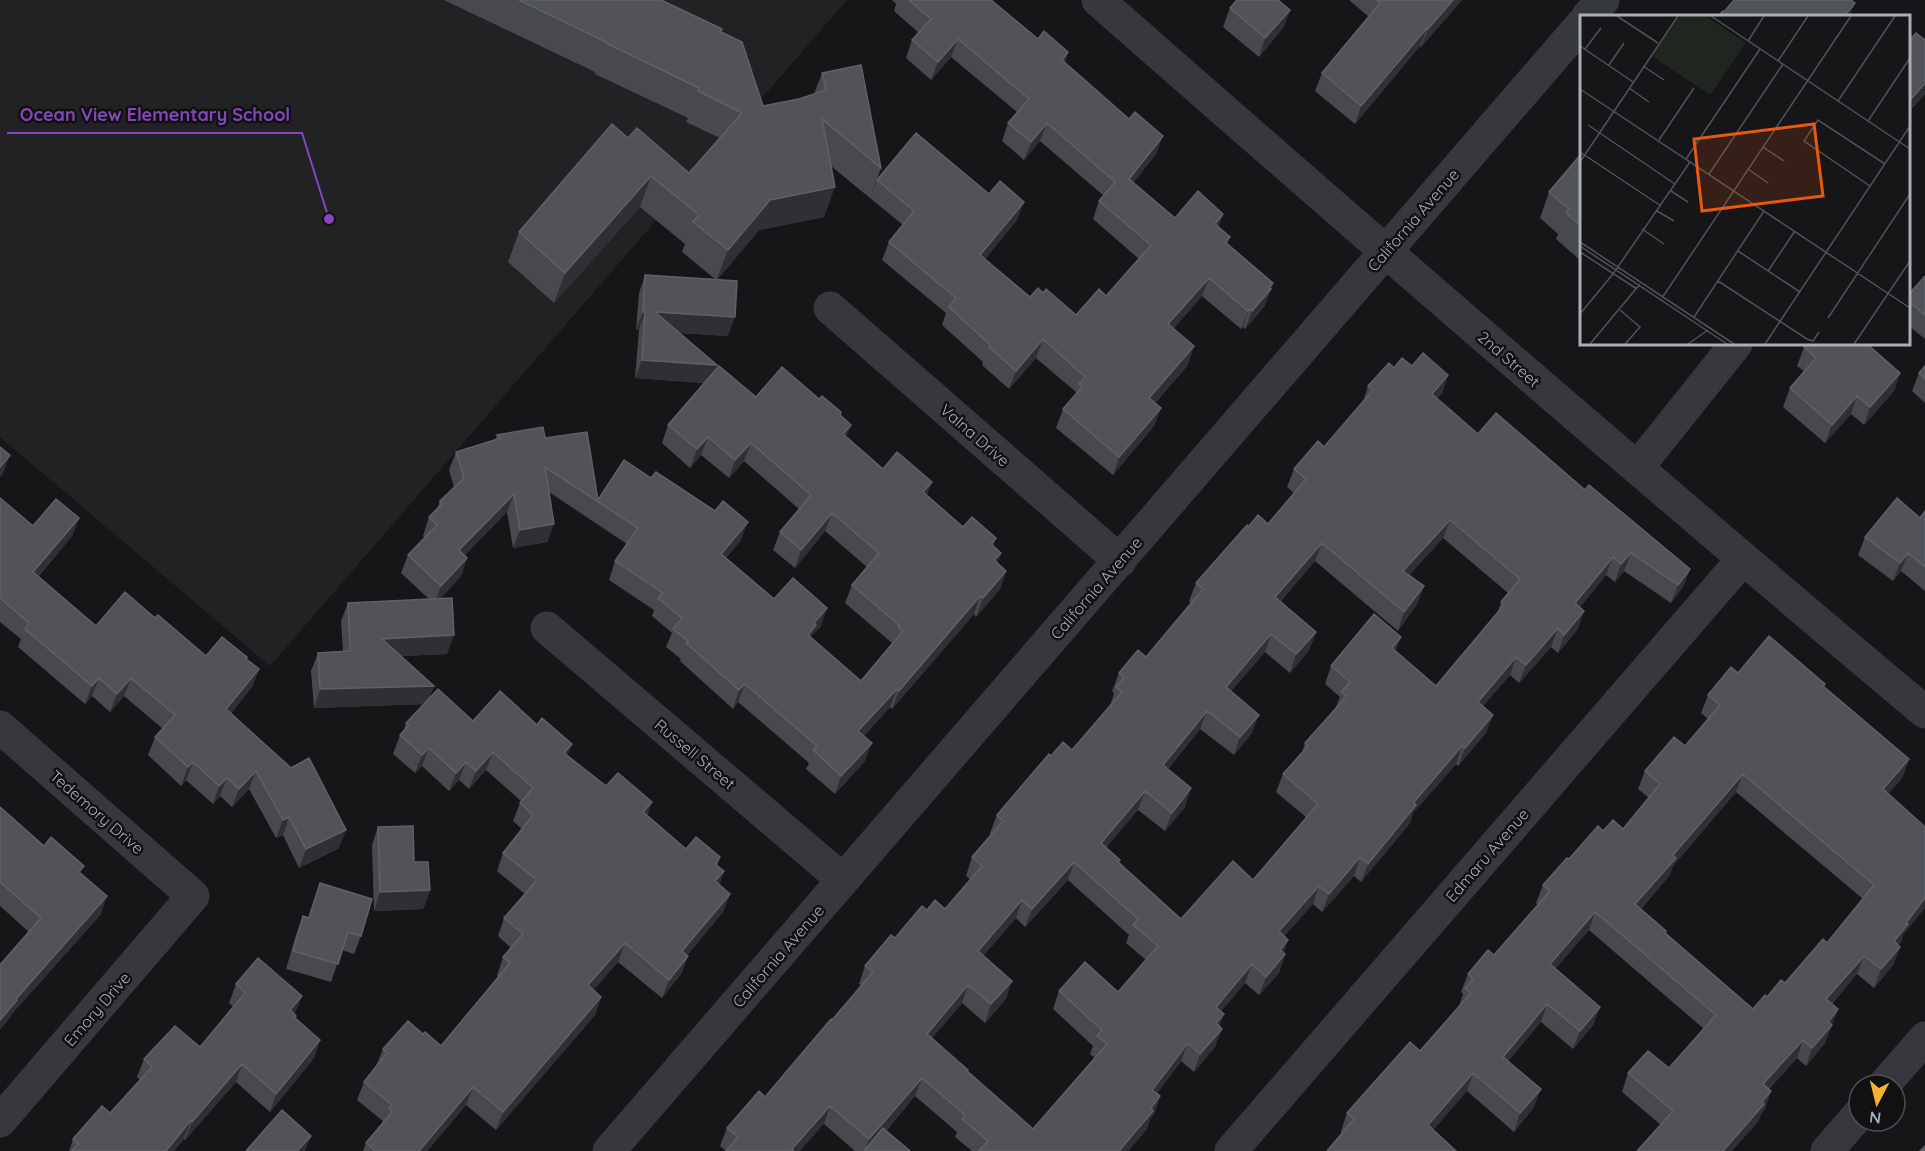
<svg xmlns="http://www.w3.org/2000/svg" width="1925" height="1151" font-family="Quicksand,sans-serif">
  <rect width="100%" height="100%" fill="#161618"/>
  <!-- built -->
  <path fill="#222225" d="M 0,0 L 847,0 L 270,666 L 0,437 Z"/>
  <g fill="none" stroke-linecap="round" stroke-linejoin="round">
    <!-- minor -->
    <path stroke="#37383d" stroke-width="33" d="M 1098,0 C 1371,240 1646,478 1925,712
      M 1588,16 L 1603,0
      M 830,308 L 1120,561
      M 1637,468 L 1736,344
      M 547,628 L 843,880
      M 0,727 L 193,896 L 0,1121
      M 1884,1085 L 1925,1038
      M 609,1151 L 1582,24
      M 1231,1151 L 1743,559
      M 1827,1151 L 1859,1114"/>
  </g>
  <!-- wall -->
  <path fill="#47494d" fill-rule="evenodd" d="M 444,0 L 661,0 L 721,32 L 763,106 L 799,99 L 814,94 L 822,73 L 881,168 L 870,198 L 831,166 L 824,217 L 759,230 L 717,280 L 728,336 L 679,333 L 717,365 L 716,369 L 756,397 L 819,399 L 841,412 L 840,415 L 846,437 L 883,469 L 927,496 L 963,527 L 996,538 L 993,546 L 1001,553 L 997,563 L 1006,571 L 1000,589 L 976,617 L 974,614 L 892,709 L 890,707 L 864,736 L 865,761 L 835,794 L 806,769 L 809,763 L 738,702 L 733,709 L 680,661 L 681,659 L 666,647 L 672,633 L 652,616 L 654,610 L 609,580 L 615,561 L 627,544 L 549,492 L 554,524 L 547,542 L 513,548 L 507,512 L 465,555 L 467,558 L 461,576 L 440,599 L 447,654 L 401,656 L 434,686 L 429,699 L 473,721 L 568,756 L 606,786 L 647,816 L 686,849 L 720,857 L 717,866 L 724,871 L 719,885 L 730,894 L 723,912 L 687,955 L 688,956 L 681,974 L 662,998 L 618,962 L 593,990 L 601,997 L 595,1015 L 496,1130 L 466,1105 L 427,1151 L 363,1151 L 366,1143 L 384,1122 L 357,1100 L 364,1082 L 376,1066 L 383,1049 L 423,1034 L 441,1046 L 498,977 L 497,976 L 503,957 L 511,948 L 498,936 L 504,918 L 525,894 L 497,871 L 503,853 L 522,829 L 513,821 L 520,803 L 521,801 L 486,770 L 469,789 L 459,780 L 449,791 L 422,766 L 415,773 L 393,754 L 400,735 L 403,732 L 406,723 L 424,704 L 314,708 L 311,671 L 318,653 L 343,651 L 341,621 L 348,603 L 429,599 L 401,573 L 408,555 L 425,538 L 423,536 L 429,517 L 437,509 L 440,501 L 454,487 L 449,470 L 456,452 L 495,440 L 497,435 L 545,438 L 598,500 L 741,540 L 726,558 L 774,599 L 821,626 L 812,635 L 811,638 L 861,681 L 892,643 L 845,603 L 852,585 L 867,567 L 825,531 L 795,568 L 773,550 L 780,532 L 799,509 L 744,461 L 729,478 L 701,455 L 690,468 L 662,443 L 668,425 L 704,383 L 635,378 L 639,330 L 636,330 L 639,293 L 645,275 L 715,279 L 682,252 L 685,244 L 640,207 L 554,303 L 508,262 L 519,232 L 628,138 L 689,173 L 720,138 L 686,122 L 688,118 L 595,74 L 595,72 Z
    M 892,0 L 991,0 L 1038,39 L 1068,52 L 1065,62 L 1156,154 L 1133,183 L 1175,218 L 1223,214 L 1218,227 L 1230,237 L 1227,244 L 1273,283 L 1264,307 L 1245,329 L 1243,327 L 1241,329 L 1202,296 L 1174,328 L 1188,365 L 1155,403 L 1161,408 L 1154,426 L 1113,475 L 1056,428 L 1063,409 L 1075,395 L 1076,392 L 1036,358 L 1009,389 L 982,365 L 983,362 L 942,325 L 946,313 L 882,260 L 889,242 L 903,225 L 870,198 L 877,180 L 1017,220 L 985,259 L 1030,297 L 1043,293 L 1076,315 L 1106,296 L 1139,259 L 1093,219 L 1099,201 L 1104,196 L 1040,141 L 1024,160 L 1002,141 L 1008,123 L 1017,112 L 951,57 L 931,80 L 906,58 L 912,40 L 919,33 L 894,11 L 896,4 Z
    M 1349,0 L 1462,0 L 1421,47 L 1420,46 L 1355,124 L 1315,91 L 1322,73 L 1369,17 Z
    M 1230,8 L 1290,10 L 1283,28 L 1259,57 L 1223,27 Z
    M 1925,40 L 1925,94 L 1908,113 L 1908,42 Z
    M 1581,154 L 1581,261 L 1556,239 L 1558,234 L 1540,218 L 1549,192 Z
    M 1925,276 L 1925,339 L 1908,325 L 1908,295 Z
    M 1803,344 L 1869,344 L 1868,345 L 1900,373 L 1894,391 L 1864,425 L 1851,414 L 1825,443 L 1783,407 L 1790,388 L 1804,371 L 1797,366 L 1804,347 L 1806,345 Z
    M 1412,366 L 1448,375 L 1442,393 L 1437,399 L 1478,434 L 1585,490 L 1690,569 L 1683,587 L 1671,603 L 1624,571 L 1615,582 L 1606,575 L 1580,607 L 1578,629 L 1558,653 L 1551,647 L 1519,683 L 1510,675 L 1483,706 L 1486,733 L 1458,766 L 1456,764 L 1413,813 L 1410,823 L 1361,882 L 1354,876 L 1322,912 L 1313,904 L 1284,936 L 1284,953 L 1285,954 L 1279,973 L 1259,995 L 1245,983 L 1221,1011 L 1220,1027 L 1215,1047 L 1194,1072 L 1181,1061 L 1157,1093 L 1160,1096 L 1154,1114 L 1150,1119 L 1147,1129 L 1128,1151 L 972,1151 L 955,1137 L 957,1132 L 915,1096 L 886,1131 L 910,1151 L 855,1151 L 824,1124 L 726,1151 L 720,1146 L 727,1128 L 765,1097 L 861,986 L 859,984 L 865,966 L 895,938 L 927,910 L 945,909 L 970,879 L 966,876 L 972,857 L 991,834 L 990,833 L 997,815 L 1051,756 L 1072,750 L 1110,706 L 1114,693 L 1112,691 L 1119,673 L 1146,657 L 1191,603 L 1189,601 L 1196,583 L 1248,527 L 1268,524 L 1294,493 L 1287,487 L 1294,469 L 1324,447 L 1363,402 L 1368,386 L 1394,368 ZM 1443,538 L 1508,593 L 1501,602 L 1497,614 L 1436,686 L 1396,651 L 1331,666 L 1325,684 L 1340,697 L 1335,709 L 1305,743 L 1302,752 L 1283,774 L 1276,792 L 1307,818 L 1253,880 L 1181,919 L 1119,863 L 1106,847 L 1138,810 L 1165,831 L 1185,807 L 1168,769 L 1200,729 L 1234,755 L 1252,733 L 1231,691 L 1265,652 L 1290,673 L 1309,650 L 1316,632 L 1280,602 L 1315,561 L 1398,631 L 1417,604 L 1424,586 L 1409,575 ZM 1068,880 L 1129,935 L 1126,943 L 1146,960 L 1118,992 L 1059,991 L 1053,1009 L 1093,1046 L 1090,1054 L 1095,1058 L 1033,1129 L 967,1072 L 932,1038 L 962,1003 L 985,1023 L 1006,999 L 983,956 L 1016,918 L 1025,927 Z
    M 1925,366 L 1925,403 L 1912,391 L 1919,373 Z
    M 0,498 L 33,526 L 79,518 L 72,536 L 38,577 L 96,626 L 155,618 L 206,656 L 246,658 L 259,669 L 252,687 L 231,713 L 339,848 L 299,868 L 283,835 L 276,838 L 249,789 L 232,807 L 220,796 L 213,804 L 186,780 L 181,786 L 148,755 L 155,737 L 163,729 L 124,696 L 110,712 L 92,696 L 85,704 L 18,647 L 21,639 L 0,622 Z
    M 1925,511 L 1925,591 L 1901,571 L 1893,581 L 1858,555 L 1865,537 L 1920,518 Z
    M 1738,673 L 1825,684 L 1824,687 L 1909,759 L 1902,778 L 1888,794 L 1903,935 L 1901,942 L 1898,945 L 1900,947 L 1893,965 L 1874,988 L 1857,974 L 1832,1004 L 1838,1009 L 1825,1043 L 1806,1066 L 1797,1058 L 1769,1089 L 1765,1109 L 1761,1114 L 1758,1122 L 1661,1125 L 1622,1092 L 1628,1073 L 1669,1068 L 1704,1029 L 1589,930 L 1555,969 L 1600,1007 L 1593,1025 L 1573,1049 L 1541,1022 L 1508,1061 L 1534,1107 L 1514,1132 L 1467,1091 L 1433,1130 L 1342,1133 L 1341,1131 L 1347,1113 L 1420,1051 L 1459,1006 L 1463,994 L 1461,992 L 1468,974 L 1494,955 L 1538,905 L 1536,903 L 1543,885 L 1569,859 L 1603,831 L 1623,829 L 1649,798 L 1638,789 L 1645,771 L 1685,746 L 1708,719 L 1701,713 L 1708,695 ZM 1736,792 L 1863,899 L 1827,943 L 1785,983 L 1753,1009 L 1666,933 L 1641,909 L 1669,876 L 1673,866 Z
    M 0,807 L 44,846 L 81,874 L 101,914 L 11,1015 L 10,1018 L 29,932 L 0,906 Z
    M 378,827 L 414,862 L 430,890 L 423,909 L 374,911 L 372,845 Z
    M 320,883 L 361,936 L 354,954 L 342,950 L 331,982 L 286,969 L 296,935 L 303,916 L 308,918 Z
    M 236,984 L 295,1015 L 295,1018 L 320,1040 L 314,1058 L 270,1112 L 236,1082 L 185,1140 L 184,1139 L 174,1151 L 69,1151 L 73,1139 L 110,1113 L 140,1080 L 137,1077 L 144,1059 L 200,1047 L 233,1006 L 229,1003 Z"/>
  <!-- shaded-wall -->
  <path fill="#2f3033" d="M 1453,0 L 1462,0 L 1421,47 L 1428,29 Z
    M 1855,3 L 1850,16 L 1844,16 Z
    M 1290,10 L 1283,28 L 1259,57 L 1265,38 Z
    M 1427,28 L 1420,46 L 1355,124 L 1361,106 Z
    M 958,39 L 951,57 L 931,80 L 938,62 Z
    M 1068,52 L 1062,70 L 1062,60 Z
    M 1925,83 L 1925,94 L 1908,113 L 1908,108 L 1912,98 Z
    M 1047,123 L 1040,141 L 1024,160 L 1031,142 Z
    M 1163,136 L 1156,154 L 1122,198 L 1129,179 Z
    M 651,176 L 640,207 L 554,303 L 565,273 Z
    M 835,187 L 824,217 L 759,230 L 716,281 L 728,250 L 770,200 Z
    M 1024,202 L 1017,220 L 974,273 L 980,255 Z
    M 1223,214 L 1217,232 L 1215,224 Z
    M 1209,278 L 1202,296 L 1162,342 L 1168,324 Z
    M 1273,283 L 1264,307 L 1245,329 L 1252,311 Z
    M 1249,309 L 1243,327 L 1241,329 L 1248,311 Z
    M 643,312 L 645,312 L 639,330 L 636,330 Z
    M 655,312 L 735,317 L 728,336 L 649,331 Z
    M 1043,339 L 1036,358 L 1009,389 L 1016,371 Z
    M 1194,346 L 1188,365 L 1143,416 L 1149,398 Z
    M 642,360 L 717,365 L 711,383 L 635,378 Z
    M 1900,373 L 1894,391 L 1864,425 L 1870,407 Z
    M 1448,375 L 1442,393 L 1425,412 L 1432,394 Z
    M 1857,396 L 1851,414 L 1825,443 L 1832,425 Z
    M 1161,408 L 1154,426 L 1113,475 L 1119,457 Z
    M 851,425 L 844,443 L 843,434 Z
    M 708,437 L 701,455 L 690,468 L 697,449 Z
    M 751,443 L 744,461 L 729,478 L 735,460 Z
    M 10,455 L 3,474 L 0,477 L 0,467 Z
    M 932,482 L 925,500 L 923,492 Z
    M 514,494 L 507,512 L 452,568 L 459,550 Z
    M 832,513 L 825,531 L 795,568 L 801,550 Z
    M 79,518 L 72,536 L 26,590 L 33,572 Z
    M 1450,520 L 1443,538 L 1397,589 L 1403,571 Z
    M 748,522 L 741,540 L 714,572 L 721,554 Z
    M 554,524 L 547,542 L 513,548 L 520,530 Z
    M 1322,543 L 1315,561 L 1268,615 L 1275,597 Z
    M 1001,553 L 994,571 L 994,560 Z
    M 1631,553 L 1624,571 L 1615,582 L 1621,564 Z
    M 1908,553 L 1901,571 L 1893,581 L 1900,563 Z
    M 1613,557 L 1606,575 L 1568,621 L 1575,603 Z
    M 467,558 L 461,576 L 434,605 L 441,586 Z
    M 1690,569 L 1683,587 L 1671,603 L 1678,585 Z
    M 1006,571 L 1000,589 L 976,617 L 983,598 Z
    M 1424,586 L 1417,604 L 1398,631 L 1404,612 Z
    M 980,596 L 974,614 L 892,709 L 899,691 Z
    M 827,608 L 821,626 L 812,635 L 810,644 L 808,635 L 814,623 Z
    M 1584,611 L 1578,629 L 1558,653 L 1564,635 Z
    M 1558,628 L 1551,647 L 1519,683 L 1526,665 Z
    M 1316,632 L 1309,650 L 1290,673 L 1296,654 Z
    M 1271,634 L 1265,652 L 1219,705 L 1226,687 Z
    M 454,635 L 447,654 L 375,657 L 382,639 Z
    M 1401,637 L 1394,656 L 1392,648 Z
    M 1516,657 L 1510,675 L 1471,720 L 1478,702 Z
    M 259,669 L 252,687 L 220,727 L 226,709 Z
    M 99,678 L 92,696 L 85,704 L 92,686 Z
    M 131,678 L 124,696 L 110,712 L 117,694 Z
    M 745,684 L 738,702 L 733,709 L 739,690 Z
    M 434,686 L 427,704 L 314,708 L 320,689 Z
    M 897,689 L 890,707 L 852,749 L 858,731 Z
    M 1207,711 L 1200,729 L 1156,783 L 1163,765 Z
    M 1259,715 L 1252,733 L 1234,755 L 1240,737 Z
    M 1493,715 L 1486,733 L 1458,766 L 1465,748 Z
    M 872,743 L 865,761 L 835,794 L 841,776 Z
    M 572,744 L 565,762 L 564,753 Z
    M 1462,746 L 1456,764 L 1413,813 L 1410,823 L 1361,882 L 1368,864 L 1414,802 Z
    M 429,748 L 422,766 L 415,773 L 422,755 Z
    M 493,752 L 486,770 L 469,789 L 476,771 Z
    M 1909,759 L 1902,778 L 1876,808 L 1883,789 Z
    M 193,762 L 186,780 L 181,786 L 188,767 Z
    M 466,762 L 459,780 L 449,791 L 456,773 Z
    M 256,771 L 249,789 L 232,807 L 239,789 Z
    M 1743,774 L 1736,792 L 1673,866 L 1669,876 L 1629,922 L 1635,904 L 1673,855 Z
    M 227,778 L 220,796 L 213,804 L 219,786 Z
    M 1191,788 L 1185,807 L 1165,831 L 1172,813 Z
    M 1145,791 L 1138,810 L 1095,861 L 1101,843 Z
    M 652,802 L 646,820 L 643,812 Z
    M 289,817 L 283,835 L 276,838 L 283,820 Z
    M 346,830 L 339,848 L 299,868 L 306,849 Z
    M 1360,857 L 1354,876 L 1322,912 L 1329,894 Z
    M 1074,862 L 1068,880 L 1025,927 L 1032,909 Z
    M 724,871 L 717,890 L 715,881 Z
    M 1319,886 L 1313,904 L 1272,950 L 1279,931 Z
    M 430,890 L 423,909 L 374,911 L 380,892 Z
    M 730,894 L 723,912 L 676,969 L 682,951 Z
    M 107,896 L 101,914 L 11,1015 L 10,1018 L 0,1030 L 0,1020 L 16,999 Z
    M 1925,898 L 1925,908 L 1903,935 L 1901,942 L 1887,959 L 1894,941 L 1906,923 Z
    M 1022,900 L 1016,918 L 972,969 L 978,951 Z
    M 1595,912 L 1589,930 L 1543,982 L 1550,964 Z
    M 1288,940 L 1282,958 L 1285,954 L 1279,973 L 1259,995 L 1266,977 L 1280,950 Z
    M 625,943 L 618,962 L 582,1004 L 588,985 Z
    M 1900,947 L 1893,965 L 1874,988 L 1881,969 Z
    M 688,956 L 681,974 L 662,998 L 669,980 Z
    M 1864,956 L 1857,974 L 1820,1017 L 1826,999 Z
    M 1252,964 L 1245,983 L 1209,1025 L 1216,1007 Z
    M 1012,981 L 1006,999 L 985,1023 L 991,1004 Z
    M 968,985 L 962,1003 L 920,1052 L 927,1034 Z
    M 302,996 L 295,1014 L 283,1029 L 290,1010 Z
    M 601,997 L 595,1015 L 496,1130 L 503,1112 Z
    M 1547,1004 L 1541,1022 L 1496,1075 L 1503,1057 Z
    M 1600,1007 L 1593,1025 L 1573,1049 L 1580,1031 Z
    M 1838,1009 L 1825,1043 L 1806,1066 L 1812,1048 L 1828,1022 Z
    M 1224,1014 L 1218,1032 L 1216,1023 Z
    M 1222,1029 L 1215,1047 L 1194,1072 L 1200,1054 Z
    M 320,1040 L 314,1058 L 270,1112 L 276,1094 Z
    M 1803,1040 L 1797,1058 L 1756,1102 L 1763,1084 Z
    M 1188,1043 L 1181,1061 L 1146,1108 L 1152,1090 Z
    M 242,1064 L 236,1082 L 185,1140 L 192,1122 Z
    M 1473,1073 L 1467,1091 L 1422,1143 L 1428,1125 Z
    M 922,1078 L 915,1096 L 868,1151 L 865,1151 L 869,1139 Z
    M 473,1087 L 466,1105 L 427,1151 L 419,1151 Z
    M 1541,1089 L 1534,1107 L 1514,1132 L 1520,1113 Z
    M 1771,1091 L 1765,1109 L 1761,1114 L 1758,1122 L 1732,1151 L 1723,1151 Z
    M 1160,1096 L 1154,1114 L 1150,1119 L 1147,1129 L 1128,1151 L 1119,1151 Z
    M 830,1106 L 824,1124 L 800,1151 L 791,1151 L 792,1149 Z
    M 191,1120 L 184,1139 L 174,1151 L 166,1151 Z
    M 311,1136 L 305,1151 L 297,1151 Z"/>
  <!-- building -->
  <path fill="#525359" stroke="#5f6168" stroke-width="1.5" fill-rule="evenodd" d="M 519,0 L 661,0 L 722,29 L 721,32 L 742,42 L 763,106 L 799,99 L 826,90 L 822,73 L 861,65 L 881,168 L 822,119 L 835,187 L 770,200 L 728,250 L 693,222 L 699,215 L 651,176 L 565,273 L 519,232 L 612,124 L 628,138 L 637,128 L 689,173 L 742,113 L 698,91 L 699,88 L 606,43 L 606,42 Z
    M 909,0 L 991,0 L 1038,39 L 1044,31 L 1068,52 L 1062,60 L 1129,119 L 1135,112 L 1163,136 L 1129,179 L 1175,218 L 1198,191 L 1223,214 L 1215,224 L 1230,237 L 1225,242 L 1273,283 L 1269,288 L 1271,289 L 1252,311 L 1249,309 L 1248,311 L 1209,278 L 1168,324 L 1194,346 L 1149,398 L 1161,408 L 1119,457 L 1063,409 L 1082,387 L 1079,384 L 1085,377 L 1043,339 L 1016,371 L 989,347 L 990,345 L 949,307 L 956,298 L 889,242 L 914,211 L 877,180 L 916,133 L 989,194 L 1000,181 L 1024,202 L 980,255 L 1030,297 L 1038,288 L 1043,293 L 1046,289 L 1076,315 L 1099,289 L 1106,296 L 1151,245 L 1099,201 L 1115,182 L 1047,123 L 1031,142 L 1008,123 L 1029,99 L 958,39 L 938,62 L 912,40 L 931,19 Z
    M 1237,0 L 1278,0 L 1290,10 L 1265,38 L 1230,8 Z
    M 1377,0 L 1453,0 L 1428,29 L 1427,28 L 1361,106 L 1322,73 L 1380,3 Z
    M 1734,0 L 1851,0 L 1855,3 L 1844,16 L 1718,16 L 1723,11 L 1724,12 Z
    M 1916,33 L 1925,40 L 1925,83 L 1912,98 L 1908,95 L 1908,42 Z
    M 1581,154 L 1581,226 L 1566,213 L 1569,209 L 1549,192 Z
    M 645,275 L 737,281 L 735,317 L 655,312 L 717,365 L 642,360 L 645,312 L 643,312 Z
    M 1925,276 L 1925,315 L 1908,301 L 1908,295 Z
    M 1807,344 L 1867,344 L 1900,373 L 1870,407 L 1857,396 L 1832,425 L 1790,388 L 1816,358 L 1804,347 Z
    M 1423,353 L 1448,375 L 1432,394 L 1478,434 L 1496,413 L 1585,490 L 1589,485 L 1690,569 L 1678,585 L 1631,553 L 1621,564 L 1613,557 L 1575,603 L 1584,611 L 1564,635 L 1558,628 L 1526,665 L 1516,657 L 1478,702 L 1493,715 L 1465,748 L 1462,746 L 1414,802 L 1416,805 L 1368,864 L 1360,857 L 1329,894 L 1319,886 L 1279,931 L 1288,940 L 1280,950 L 1285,954 L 1266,977 L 1252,964 L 1216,1007 L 1224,1014 L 1216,1023 L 1222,1029 L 1200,1054 L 1188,1043 L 1152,1090 L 1160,1096 L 1151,1108 L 1153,1111 L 1119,1151 L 979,1151 L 988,1141 L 962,1119 L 965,1115 L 922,1078 L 869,1139 L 830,1106 L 792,1149 L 794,1151 L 726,1151 L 738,1137 L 727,1128 L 759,1091 L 765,1097 L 831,1019 L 832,1020 L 873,972 L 865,966 L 891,935 L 895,938 L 922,906 L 927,910 L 935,900 L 945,909 L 982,866 L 972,857 L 1003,821 L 997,815 L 1049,754 L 1051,756 L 1063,742 L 1072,750 L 1122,692 L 1116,687 L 1124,678 L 1119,673 L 1138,650 L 1146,657 L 1203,589 L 1196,583 L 1247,525 L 1248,527 L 1258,515 L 1268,524 L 1306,479 L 1294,469 L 1318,441 L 1324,447 L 1373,390 L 1368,386 L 1389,363 L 1394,368 L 1402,358 L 1412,366 ZM 1450,520 L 1520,579 L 1501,602 L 1504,605 L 1436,686 L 1392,648 L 1401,637 L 1374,614 L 1331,666 L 1350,682 L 1341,692 L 1347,696 L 1305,743 L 1308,746 L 1283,774 L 1318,804 L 1253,880 L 1233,861 L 1181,919 L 1118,862 L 1120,860 L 1101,843 L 1145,791 L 1172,813 L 1191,788 L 1163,765 L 1207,711 L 1240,737 L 1259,715 L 1226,687 L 1271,634 L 1296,654 L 1316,632 L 1275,597 L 1322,543 L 1404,612 L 1424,586 L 1403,571 ZM 1074,862 L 1138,919 L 1133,925 L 1158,946 L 1118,992 L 1085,962 L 1059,991 L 1102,1030 L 1097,1036 L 1107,1044 L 1033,1129 L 967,1071 L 968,1070 L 927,1034 L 968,985 L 991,1004 L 1012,981 L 978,951 L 1022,900 L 1032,909 Z
    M 719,366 L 756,397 L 782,367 L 819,399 L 822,396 L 841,412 L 840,415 L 851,425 L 843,434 L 883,469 L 897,452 L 932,482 L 923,492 L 963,527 L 972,517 L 996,538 L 991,544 L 1001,553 L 994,560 L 1006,571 L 983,598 L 980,596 L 899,691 L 897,689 L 858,731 L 872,743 L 841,776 L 813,750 L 817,746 L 745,684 L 739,690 L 686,643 L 688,641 L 673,629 L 682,618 L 658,598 L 663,593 L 615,561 L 638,528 L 545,467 L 554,524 L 520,530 L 514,494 L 459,550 L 467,558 L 441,586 L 408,555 L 437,525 L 429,517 L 441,505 L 440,501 L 464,478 L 456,452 L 501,438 L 497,435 L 543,427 L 545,438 L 587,432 L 598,500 L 624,460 L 651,478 L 656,472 L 715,511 L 723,501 L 748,522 L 721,554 L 774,599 L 793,578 L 827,608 L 814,623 L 816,625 L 808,635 L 861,681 L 903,631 L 898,627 L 900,626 L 852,585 L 879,553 L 832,513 L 801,550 L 780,532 L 811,495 L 751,443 L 735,460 L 708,437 L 697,449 L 668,425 Z
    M 1925,366 L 1925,379 L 1919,373 Z
    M 0,447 L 10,455 L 0,467 Z
    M 0,498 L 33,526 L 56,499 L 79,518 L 33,572 L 96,626 L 125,592 L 155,618 L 158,615 L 206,656 L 222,637 L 247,657 L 245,658 L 259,669 L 226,709 L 291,768 L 309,758 L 346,830 L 306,849 L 289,817 L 283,820 L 256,771 L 239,789 L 227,778 L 219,786 L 193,762 L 188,767 L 155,737 L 175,715 L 131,678 L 117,694 L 99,678 L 92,686 L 25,629 L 29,623 L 0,598 Z
    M 1897,498 L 1920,518 L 1925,511 L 1925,567 L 1908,553 L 1900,563 L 1865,537 Z
    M 452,598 L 454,635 L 382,639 L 434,686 L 320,689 L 318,653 L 350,651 L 348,603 Z
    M 1769,636 L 1825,684 L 1823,686 L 1909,759 L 1883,789 L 1925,827 L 1925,898 L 1906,923 L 1908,924 L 1894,941 L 1900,947 L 1881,969 L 1864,956 L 1826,999 L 1838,1009 L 1828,1022 L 1832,1025 L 1812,1048 L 1803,1040 L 1763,1084 L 1771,1091 L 1762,1102 L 1764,1104 L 1723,1151 L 1637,1151 L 1673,1111 L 1628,1073 L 1648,1051 L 1669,1068 L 1716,1015 L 1595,912 L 1550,964 L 1600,1007 L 1580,1031 L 1547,1004 L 1503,1057 L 1541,1089 L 1520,1113 L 1473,1073 L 1428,1125 L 1456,1151 L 1327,1151 L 1354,1119 L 1347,1113 L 1410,1042 L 1420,1051 L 1471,993 L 1465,988 L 1473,979 L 1468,974 L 1488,950 L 1494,955 L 1550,891 L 1543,885 L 1567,858 L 1569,859 L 1598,826 L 1603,831 L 1613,820 L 1623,829 L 1660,784 L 1645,771 L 1674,737 L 1685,746 L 1720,705 L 1708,695 L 1731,667 L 1738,673 ZM 1743,774 L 1874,885 L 1827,943 L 1823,939 L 1785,983 L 1781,980 L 1767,997 L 1765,995 L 1753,1009 L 1665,933 L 1666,931 L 1635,904 L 1676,858 L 1673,855 Z
    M 438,689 L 473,721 L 500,691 L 537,725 L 542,718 L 572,744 L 564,753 L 606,786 L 618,773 L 652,802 L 643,812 L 686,849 L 696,837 L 720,857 L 715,864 L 724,871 L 715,881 L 730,894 L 682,951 L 688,956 L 669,980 L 625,943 L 588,985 L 601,997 L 503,1112 L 473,1087 L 419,1151 L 376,1151 L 366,1143 L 392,1112 L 389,1109 L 392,1105 L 364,1082 L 387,1053 L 383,1049 L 408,1021 L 423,1034 L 425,1032 L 441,1046 L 510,963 L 503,957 L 523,934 L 504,918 L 537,880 L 503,853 L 533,815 L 520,803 L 533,788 L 493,752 L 476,771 L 466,762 L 456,773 L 429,748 L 422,755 L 400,735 L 409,725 L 406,723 Z
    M 0,807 L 44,846 L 51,837 L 84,866 L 79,872 L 107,896 L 16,999 L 17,1000 L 0,1020 L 0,965 L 41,918 L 0,882 Z
    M 413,826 L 414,862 L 428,862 L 430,890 L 380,892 L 378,827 Z
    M 320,883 L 372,899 L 361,936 L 348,932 L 338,964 L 293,951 L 303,916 L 309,918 Z
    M 258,958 L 302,996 L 290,1010 L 296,1016 L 294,1017 L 320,1040 L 276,1094 L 242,1064 L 192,1122 L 191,1120 L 166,1151 L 72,1151 L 78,1144 L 73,1139 L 102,1106 L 110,1113 L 152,1067 L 144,1059 L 175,1026 L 200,1047 L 245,993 L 236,984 Z
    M 282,1110 L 311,1136 L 297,1151 L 246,1151 Z
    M 883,1128 L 910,1151 L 864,1151 Z
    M 1925,1146 L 1925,1151 L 1920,1151 Z"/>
  <g text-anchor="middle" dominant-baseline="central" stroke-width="5" stroke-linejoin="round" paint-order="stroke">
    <!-- street labels -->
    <g font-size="16" fill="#a8adb8" stroke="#111113">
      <text transform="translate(1413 220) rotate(-49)">California Avenue</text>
      <text transform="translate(1509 359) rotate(41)">2nd Street</text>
      <text transform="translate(975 435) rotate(41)">Valna Drive</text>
      <text transform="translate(1096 588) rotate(-49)">California Avenue</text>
      <text transform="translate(695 754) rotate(40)">Russell Street</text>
      <text transform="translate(97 812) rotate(41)">Tedemory Drive</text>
      <text transform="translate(1487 855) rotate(-49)">Edmaru Avenue</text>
      <text transform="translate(778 956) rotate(-49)">California Avenue</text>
      <text transform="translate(97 1009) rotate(-49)">Emory Drive</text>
    </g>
  </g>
  <!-- overview -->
  <g transform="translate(1580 15)">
    <rect width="330" height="330" fill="#161618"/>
    <path d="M 100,1 L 126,1 L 166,28 L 130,80 L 72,41 Z" fill="#1e261f"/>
    <path fill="none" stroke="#505258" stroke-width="1.5" d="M 37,1 L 78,28M 131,1 L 330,134M 168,26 L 184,1M 0,31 L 53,67M 5,34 L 21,13M 198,46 L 228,1M 29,50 L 44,28M 63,51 L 84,65M 49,73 L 69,87M 0,74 L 330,293M 258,86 L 315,1M 288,106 L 330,43M 8,110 L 95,169M 79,125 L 114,73M 183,132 L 204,146M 0,137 L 81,191M 106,144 L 180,34M 0,147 L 98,1M 168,154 L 188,168M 129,159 L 203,49M 290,171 L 224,126 L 238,105 L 305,149M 91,176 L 108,187M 77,196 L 94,206M 62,214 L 84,229M 0,227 L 154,329M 0,231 L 147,329M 158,236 L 220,277M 0,237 L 57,274M 188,256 L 215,216M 138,266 L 227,324 L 233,326 L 239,317M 82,283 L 271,1M 40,295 L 60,312 L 45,329M 0,299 L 33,259 L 110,147M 114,302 L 184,196M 248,303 L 330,179M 10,329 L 60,269M 108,329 L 128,315M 185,329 L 330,111M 274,329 L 330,246"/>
    <path fill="#e8590c" fill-opacity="0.15" stroke="#e8590c" stroke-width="3" d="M 234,109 L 243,181 L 122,196 L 114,124 Z"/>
    <rect width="330" height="330" fill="none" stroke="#a8adb8" stroke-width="3"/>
  </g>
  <!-- callouts -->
  <path fill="none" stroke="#8446be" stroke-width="2" d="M329 219L302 133H7"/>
  <circle fill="#8446be" stroke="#111113" stroke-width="2" cx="329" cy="219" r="6"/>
  <g font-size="18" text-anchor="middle" font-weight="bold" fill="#8446be" stroke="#111113" stroke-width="5" stroke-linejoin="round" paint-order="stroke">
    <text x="155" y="121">Ocean View Elementary School</text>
  </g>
  <!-- north arrow -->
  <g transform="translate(1877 1103) rotate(187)"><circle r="28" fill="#111113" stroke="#4d4f55" stroke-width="1.5"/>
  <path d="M0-4.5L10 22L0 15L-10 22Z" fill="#f2b134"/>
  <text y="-9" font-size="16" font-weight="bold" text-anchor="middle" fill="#a8adb8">N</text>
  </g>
</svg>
